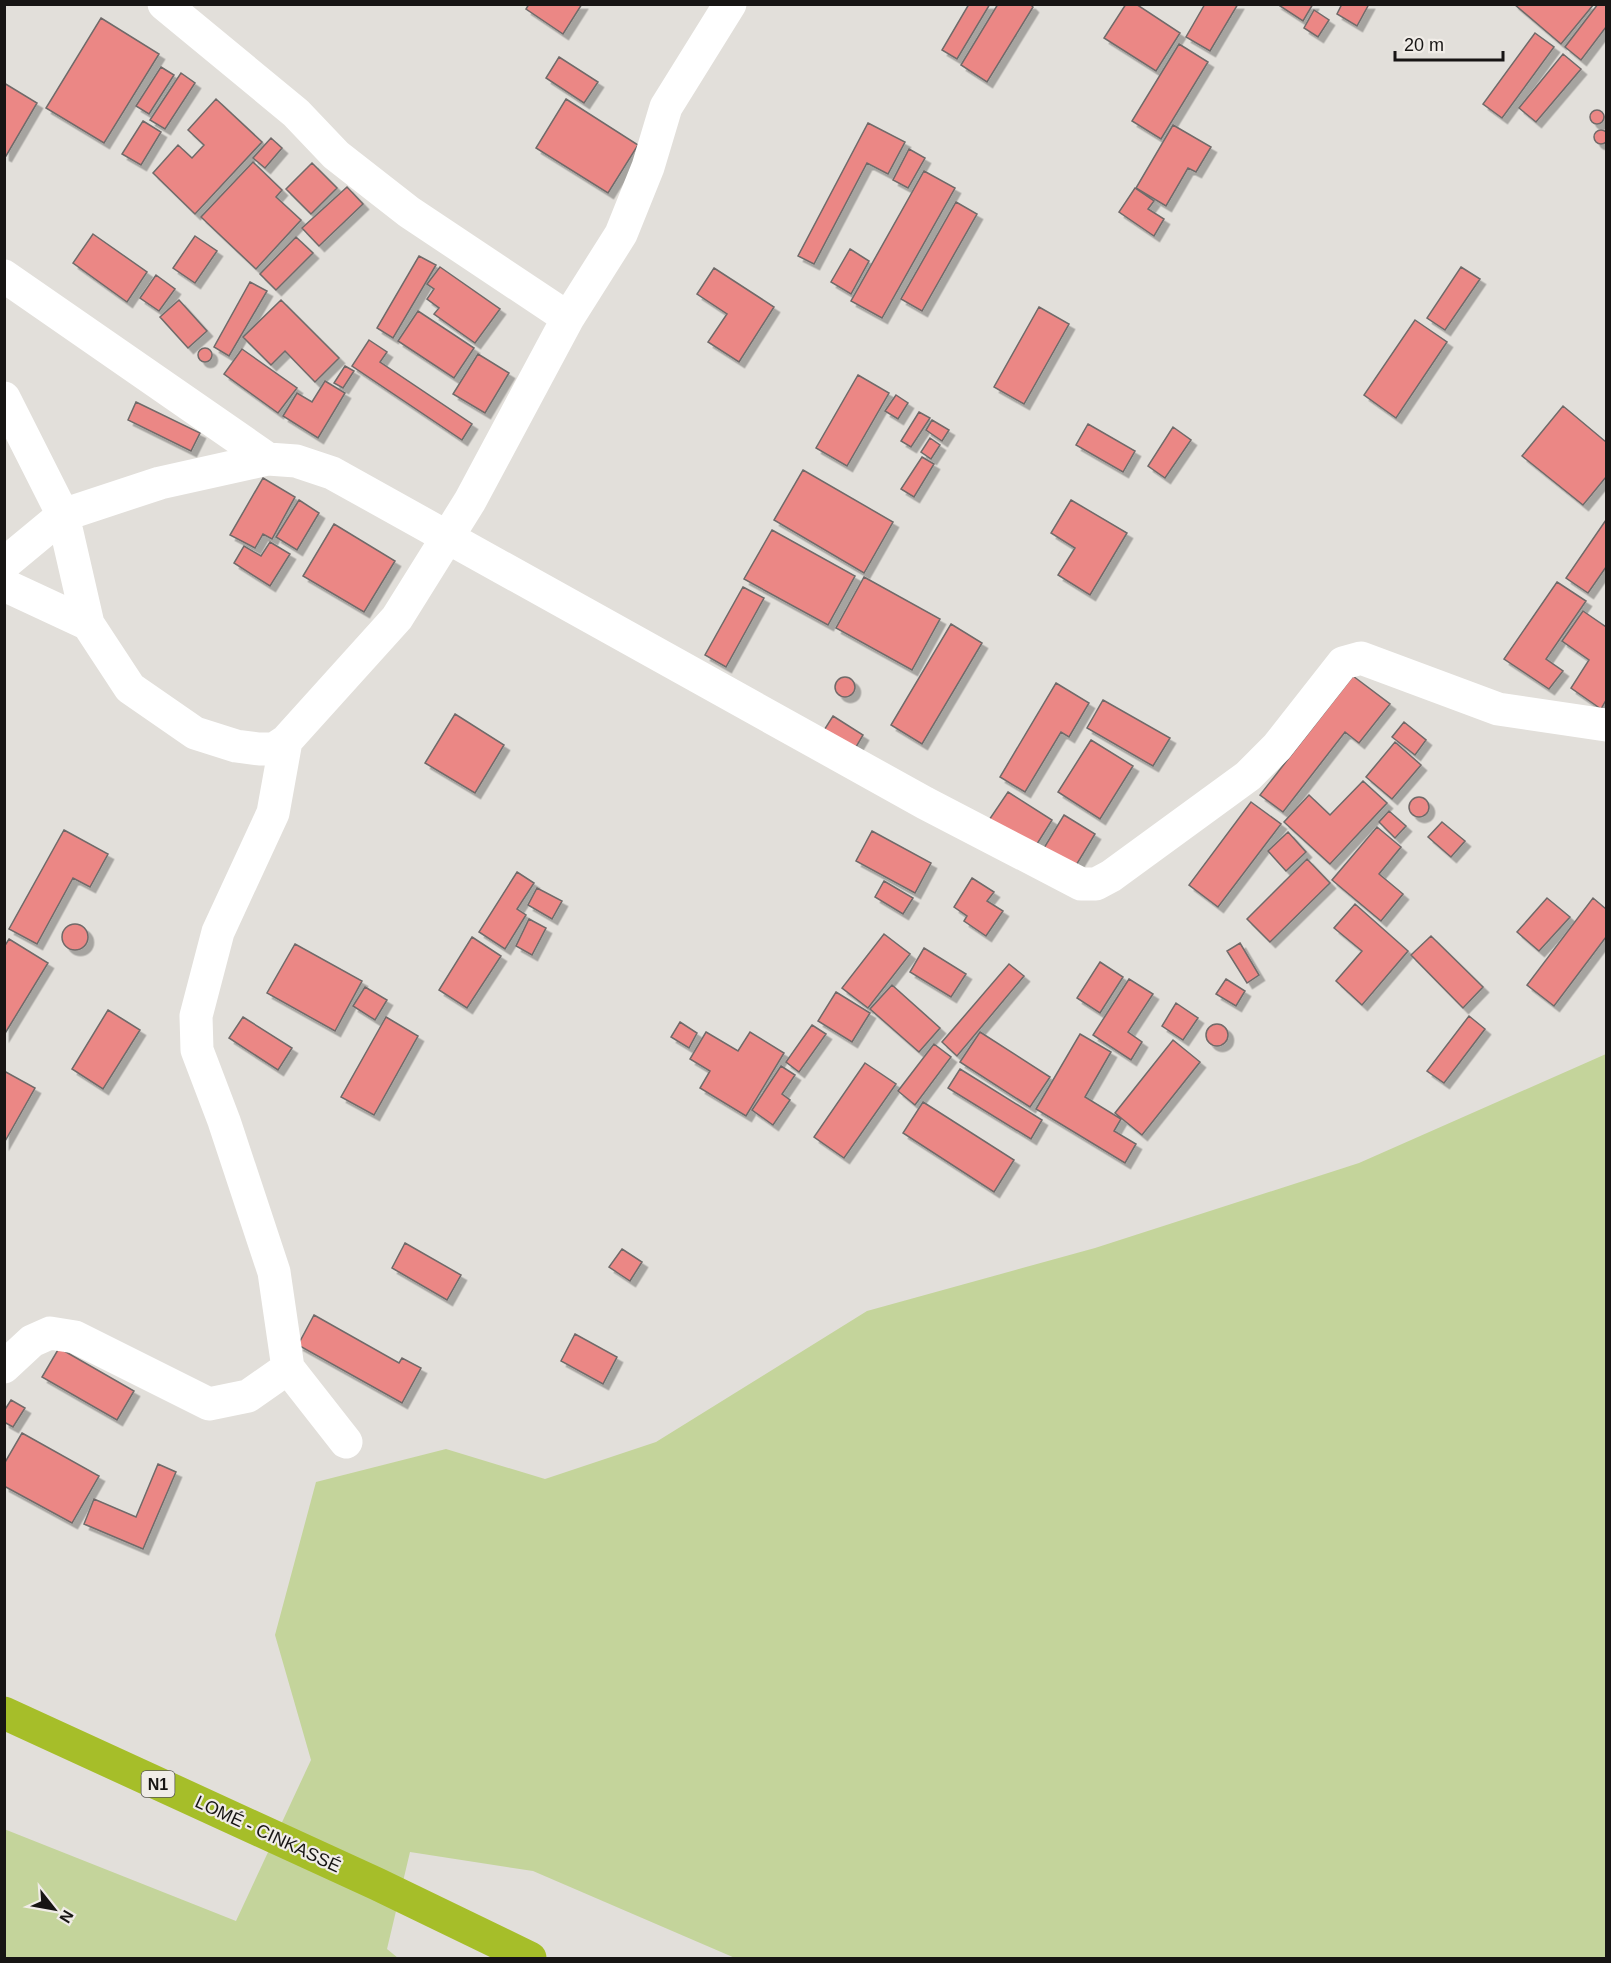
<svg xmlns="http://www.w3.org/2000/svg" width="1611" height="1963" font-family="Arial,sans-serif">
  <defs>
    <filter id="shadow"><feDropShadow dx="5.5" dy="5.5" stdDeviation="0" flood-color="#0004"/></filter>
  </defs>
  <rect width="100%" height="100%" fill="#e2dfda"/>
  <!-- green -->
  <path fill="#c4d49b" d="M 1606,1054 L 1606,1958 L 735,1958 L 533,1871 L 410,1852 L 387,1949 L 398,1958 L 5,1958 L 4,1829 L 236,1921 L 311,1760 L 275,1635 L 316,1482 L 446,1449 L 545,1479 L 656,1442 L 867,1311 L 1095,1248 L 1359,1163 Z"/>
  <!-- building -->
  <path fill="#eb8785" stroke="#706a69" stroke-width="1.5" filter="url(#shadow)" d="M 529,4 L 582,4 L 563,34 L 526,9 Z
    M 969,4 L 990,4 L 957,59 L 942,50 Z
    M 998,4 L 1030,4 L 1033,7 L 987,82 L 961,65 Z
    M 1126,4 L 1136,4 L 1180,33 L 1156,71 L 1104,38 Z
    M 1205,4 L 1238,4 L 1210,51 L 1186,37 Z
    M 1277,4 L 1313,4 L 1303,21 Z
    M 1342,4 L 1369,4 L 1357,26 L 1337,14 Z
    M 1514,4 L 1594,4 L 1561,44 Z
    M 1598,4 L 1606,4 L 1606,27 L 1581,60 L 1565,47 Z
    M 1314,10 L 1329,20 L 1318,37 L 1304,28 Z
    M 101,18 L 159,54 L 104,143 L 46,108 Z
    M 1535,33 L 1554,47 L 1502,118 L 1483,104 Z
    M 1179,44 L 1208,62 L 1161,139 L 1132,121 Z
    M 1563,54 L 1581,69 L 1536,122 L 1519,108 Z
    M 559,57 L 598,82 L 584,103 L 546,78 Z
    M 161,67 L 174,75 L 149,114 L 136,106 Z
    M 181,73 L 195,83 L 165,129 L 150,120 Z
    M 4,83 L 37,103 L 6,156 L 4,155 Z
    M 216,99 L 262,142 L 195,214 L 153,173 L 178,145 L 192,158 L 204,145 L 188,130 Z
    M 566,99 L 638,145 L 608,193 L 536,148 Z
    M1590 117a7 7 0 1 1 14 0a7 7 0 1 1-14 0Z
    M 143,121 L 161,132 L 141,165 L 122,154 Z
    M 868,123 L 905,142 L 888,174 L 867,163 L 814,264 L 798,256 Z
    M 1173,125 L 1211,147 L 1196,172 L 1188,168 L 1166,206 L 1136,188 Z
    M1594 137a7 7 0 1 1 14 0a7 7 0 1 1-14 0Z
    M 271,138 L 282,148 L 265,168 L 253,158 Z
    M 909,149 L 925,158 L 908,188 L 893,180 Z
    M 253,162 L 282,190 L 276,197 L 301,220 L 256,269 L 201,217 Z
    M 312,163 L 337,188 L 311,214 L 286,189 Z
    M 924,171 L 955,188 L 882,318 L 851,301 Z
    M 347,187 L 363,204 L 319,246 L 302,228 Z
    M 1135,188 L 1154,201 L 1148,209 L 1164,219 L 1154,236 L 1119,212 Z
    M 956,202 L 977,214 L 922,311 L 901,299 Z
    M 93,234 L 147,272 L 127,302 L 73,263 Z
    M 195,236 L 217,251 L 195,283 L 173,268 Z
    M 296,237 L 313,253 L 276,290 L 260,274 Z
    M 850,249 L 869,261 L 851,294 L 831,282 Z
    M 419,256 L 436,265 L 393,338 L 377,328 Z
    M 440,267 L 500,309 L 475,343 L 434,314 L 439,308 L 427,299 L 434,289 L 427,284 Z
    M 1461,267 L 1480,279 L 1445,330 L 1427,318 Z
    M 714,268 L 774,307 L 739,362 L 708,342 L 727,314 L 697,294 Z
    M 156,275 L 175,289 L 159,311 L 140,298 Z
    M 250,282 L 267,291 L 229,356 L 214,347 Z
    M 179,300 L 207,331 L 188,348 L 160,317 Z
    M 281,300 L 339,358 L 315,382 L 285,351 L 271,365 L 243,337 Z
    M 1039,307 L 1069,324 L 1024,404 L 994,387 Z
    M 418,311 L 474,348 L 454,378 L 398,341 Z
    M 1415,320 L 1447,342 L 1396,418 L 1364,395 Z
    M 369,340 L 387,352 L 380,362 L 472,424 L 462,440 L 352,366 Z
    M198 355a7 7 0 1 1 14 0a7 7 0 1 1-14 0Z
    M 242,349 L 297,388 L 278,413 L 224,374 Z
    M 478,354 L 509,373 L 485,413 L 453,394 Z
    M 345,366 L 354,371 L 343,388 L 334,383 Z
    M 858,375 L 889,393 L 847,466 L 816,448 Z
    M 325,381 L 345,393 L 318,438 L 283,416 L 297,393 L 312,402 Z
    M 896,395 L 908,403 L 898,419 L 885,411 Z
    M 136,402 L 200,433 L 191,451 L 128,420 Z
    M 1563,406 L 1606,442 L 1606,477 L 1583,505 L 1522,456 Z
    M 919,412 L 930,418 L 911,447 L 901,441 Z
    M 932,420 L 949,430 L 942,441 L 926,430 Z
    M 1088,424 L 1135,451 L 1123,472 L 1076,445 Z
    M 1173,427 L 1191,440 L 1165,478 L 1148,466 Z
    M 930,438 L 940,445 L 931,459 L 921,452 Z
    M 922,457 L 934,464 L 914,497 L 901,489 Z
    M 803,470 L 893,522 L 864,573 L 774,520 Z
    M 263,478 L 295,497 L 272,539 L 263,534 L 255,548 L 230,535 Z
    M 299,500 L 319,513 L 297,550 L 276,537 Z
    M 1071,500 L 1127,533 L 1090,595 L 1058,575 L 1075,548 L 1051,533 Z
    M 1606,520 L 1606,567 L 1588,593 L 1566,578 Z
    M 334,524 L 395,561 L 364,612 L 303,576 Z
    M 772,530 L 855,576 L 828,625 L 744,579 Z
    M 270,542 L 290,554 L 270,586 L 234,563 L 244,546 L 261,556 Z
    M 864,577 L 940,619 L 912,670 L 836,628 Z
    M 1557,582 L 1586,601 L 1546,659 L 1563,671 L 1549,689 L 1504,659 Z
    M 743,587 L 764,598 L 726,667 L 705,655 Z
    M 1583,611 L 1606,627 L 1606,700 L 1601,709 L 1571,688 L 1589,660 L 1562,641 Z
    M 951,624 L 982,643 L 922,744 L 891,725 Z
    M 1353,676 L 1390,704 L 1359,743 L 1345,732 L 1283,812 L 1260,795 Z
    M835 687a10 10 0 1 1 20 0a10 10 0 1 1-20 0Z
    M 1056,683 L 1089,703 L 1069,737 L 1061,732 L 1025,792 L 1000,777 Z
    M 1103,700 L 1170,738 L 1153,766 L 1087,728 Z
    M 455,714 L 504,745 L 475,793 L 425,763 Z
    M 833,716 L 863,735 L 852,754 L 821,735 Z
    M 1404,722 L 1426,740 L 1415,755 L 1392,737 Z
    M 1091,740 L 1133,766 L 1100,819 L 1058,792 Z
    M 1395,742 L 1421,765 L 1392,799 L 1366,777 Z
    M 1363,781 L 1387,803 L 1330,864 L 1284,822 L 1309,795 L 1330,815 Z
    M 1008,792 L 1052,820 L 1032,852 L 987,823 Z
    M1409 807a10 10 0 1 1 20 0a10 10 0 1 1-20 0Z
    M 1251,802 L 1281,824 L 1218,907 L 1189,885 Z
    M 1389,811 L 1406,826 L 1395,838 L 1379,822 Z
    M 1064,815 L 1095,834 L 1075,867 L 1044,848 Z
    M 1442,822 L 1465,841 L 1451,857 L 1428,837 Z
    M 1377,827 L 1401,847 L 1379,874 L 1403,894 L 1381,921 L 1332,880 Z
    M 64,830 L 108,854 L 90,887 L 73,878 L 37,944 L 9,929 Z
    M 872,831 L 931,863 L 915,893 L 856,861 Z
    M 1288,832 L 1306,852 L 1286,871 L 1268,851 Z
    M 1307,859 L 1330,883 L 1270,942 L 1247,919 Z
    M 517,872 L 534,883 L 517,909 L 526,915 L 505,949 L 479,932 Z
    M 972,878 L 994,892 L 987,901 L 1003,911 L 986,936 L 964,921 L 967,916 L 954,907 Z
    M 884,881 L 913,898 L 903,914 L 875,897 Z
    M 537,888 L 562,901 L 552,919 L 528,905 Z
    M 1547,898 L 1570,917 L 1539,951 L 1517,932 Z
    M 1593,898 L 1606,909 L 1606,937 L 1554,1006 L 1527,985 Z
    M 1355,904 L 1408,951 L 1362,1005 L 1336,981 L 1362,951 L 1334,928 Z
    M 529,919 L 546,928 L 532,955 L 516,946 Z
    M62 937a13 13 0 1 1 26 0a13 13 0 1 1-26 0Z
    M 884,934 L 910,954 L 868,1008 L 842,988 Z
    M 1431,936 L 1483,987 L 1463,1008 L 1411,955 Z
    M 472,937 L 501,956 L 467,1008 L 439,990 Z
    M 9,939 L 48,963 L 4,1035 L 4,947 Z
    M 1240,943 L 1259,975 L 1247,983 L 1227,951 Z
    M 295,944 L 362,981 L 335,1031 L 267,993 Z
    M 924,948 L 966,974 L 951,997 L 910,972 Z
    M 1100,962 L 1123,977 L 1100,1013 L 1077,998 Z
    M 1009,964 L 1024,976 L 957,1056 L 942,1042 Z
    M 1129,979 L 1153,994 L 1128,1032 L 1142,1042 L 1131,1060 L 1093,1035 Z
    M 1226,979 L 1245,991 L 1236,1006 L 1216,994 Z
    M 892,985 L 940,1028 L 919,1052 L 870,1009 Z
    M 365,987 L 387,1000 L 375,1020 L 353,1006 Z
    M 836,992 L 870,1013 L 852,1042 L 818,1021 Z
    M 1176,1003 L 1198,1018 L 1183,1040 L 1162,1026 Z
    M 108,1010 L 140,1030 L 103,1089 L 72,1069 Z
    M 1469,1016 L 1485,1029 L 1444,1083 L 1427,1071 Z
    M 243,1017 L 292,1048 L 278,1070 L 229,1038 Z
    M 386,1017 L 418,1036 L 374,1115 L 341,1097 Z
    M 680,1022 L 697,1033 L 689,1048 L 671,1037 Z
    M1206 1035a11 11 0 1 1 22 0a11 11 0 1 1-22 0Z
    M 812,1025 L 826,1034 L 799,1072 L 786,1062 Z
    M 706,1032 L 738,1051 L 750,1032 L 784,1053 L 746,1116 L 700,1088 L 710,1071 L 690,1059 Z
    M 980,1032 L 1050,1077 L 1030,1107 L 960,1062 Z
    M 1080,1034 L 1111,1052 L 1085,1097 L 1121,1119 L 1114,1131 L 1136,1144 L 1125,1163 L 1036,1109 Z
    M 1173,1040 L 1200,1062 L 1142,1135 L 1115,1113 Z
    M 934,1044 L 951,1057 L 915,1105 L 898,1091 Z
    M 865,1063 L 896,1084 L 844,1158 L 814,1137 Z
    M 781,1066 L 795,1075 L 782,1094 L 790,1100 L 773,1125 L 752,1110 Z
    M 960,1069 L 1042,1120 L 1031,1139 L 948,1088 Z
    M 4,1071 L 35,1088 L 4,1143 Z
    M 923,1102 L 1014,1160 L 994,1192 L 903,1133 Z
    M 405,1243 L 461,1275 L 447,1300 L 392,1268 Z
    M 622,1249 L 642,1262 L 630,1281 L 609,1267 Z
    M 314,1315 L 399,1363 L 402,1358 L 421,1368 L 402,1403 L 298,1345 Z
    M 575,1334 L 617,1357 L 603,1384 L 561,1361 Z
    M 59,1348 L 134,1391 L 117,1420 L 42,1377 Z
    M 11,1400 L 25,1408 L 13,1427 L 4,1422 L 4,1411 Z
    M 22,1433 L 99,1476 L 72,1523 L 4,1486 L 4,1464 Z
    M 158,1464 L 176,1472 L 143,1549 L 84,1524 L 94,1499 L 136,1517 Z"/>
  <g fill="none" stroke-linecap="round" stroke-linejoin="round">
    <!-- minor -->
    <path stroke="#fff" stroke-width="33" d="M 164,4 L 296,113 L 336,155 L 409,212 L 568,318
      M 4,276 L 268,459
      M 4,398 L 63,515 L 88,624 L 130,688 L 195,733 L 236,746 L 259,749 L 274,749 L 286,741 L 397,618 L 470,501 L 568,318 L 621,234 L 648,167 L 666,107 L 730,4
      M 4,564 L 63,515 L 160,483 L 268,459 L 296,461 L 332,473 L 925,803 L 1081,884 L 1096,884 L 1111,876 L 1248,776 L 1277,747 L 1343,663 L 1361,658 L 1498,709 L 1606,725
      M 4,585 L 88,624
      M 286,741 L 273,813 L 218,932 L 196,1016 L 197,1050 L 224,1121 L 274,1272 L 288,1368 L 346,1442
      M 4,1367 L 32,1341 L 50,1333 L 75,1337 L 209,1404 L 248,1396 L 288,1368"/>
    <!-- highway -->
    <path stroke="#a6be29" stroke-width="33" d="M 4,1713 L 377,1884 L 530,1958"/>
  </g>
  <g text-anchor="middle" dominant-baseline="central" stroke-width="4.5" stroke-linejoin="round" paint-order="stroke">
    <!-- shield labels -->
    <rect fill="#f0ece7" stroke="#585653" stroke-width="1.5" x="141.5" y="1771" width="33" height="26" rx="4.5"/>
    <g font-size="16" font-weight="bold" fill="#171514">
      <text x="158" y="1784">N1</text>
    </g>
    <!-- street labels -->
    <g font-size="18" fill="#171514" stroke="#f0ece7">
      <text transform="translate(268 1834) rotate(25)">LOMÉ - CINKASSÉ</text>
    </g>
  </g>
  <!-- border -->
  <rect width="1611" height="1963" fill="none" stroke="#171514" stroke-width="12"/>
  <!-- north arrow -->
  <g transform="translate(54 1909) rotate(121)" stroke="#f0ece7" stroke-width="4.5" paint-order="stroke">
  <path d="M0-4.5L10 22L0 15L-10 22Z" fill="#171514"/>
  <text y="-9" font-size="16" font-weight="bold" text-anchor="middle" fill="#171514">N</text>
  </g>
  <!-- scale -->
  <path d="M1395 51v9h108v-9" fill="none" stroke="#171514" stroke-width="3"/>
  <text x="1404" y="51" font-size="18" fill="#171514" stroke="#f0ece7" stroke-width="4.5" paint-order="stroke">20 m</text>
</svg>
